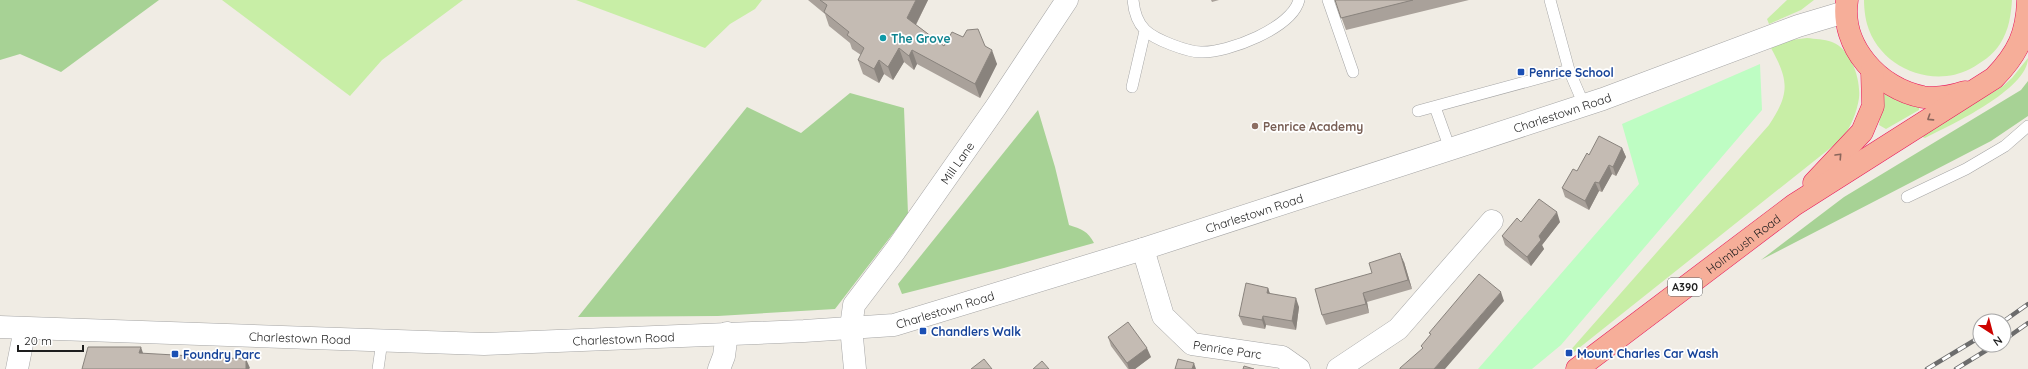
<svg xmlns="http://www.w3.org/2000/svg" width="2028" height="369" font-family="Quicksand,sans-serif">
  <rect width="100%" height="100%" fill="#f0ece4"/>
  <!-- grass -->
  <path fill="#c8eea6" d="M 222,0 L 463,0 L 382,60 L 350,96 Z
    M 576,0 L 762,0 L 755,9 L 730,24 L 705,48 Z
    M 1787,0 L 1814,0 L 1801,10 L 1769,24 L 1767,19 Z
    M 1864,0 L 2012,0 C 2011,15 2009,30 2000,44 C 1993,55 1981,63 1970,69 C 1931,89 1879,67 1867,24 C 1865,17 1864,7 1864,0 Z
    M 1807,38 C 1815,39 1824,39 1832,42 C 1851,49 1861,79 1859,98 C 1857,112 1851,126 1843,138 L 1569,356 L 1568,353 L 1769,125 C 1790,93 1789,81 1771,48 L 1791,40 Z
    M 2028,58 C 2028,89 1951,125 1925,138 L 1920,136 L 2003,86 L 2012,78 Z
    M 1884,93 L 1919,107 L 1919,110 L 1886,129 L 1879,125 Z"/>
  <!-- forest -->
  <path fill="#a7d295" d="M 0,0 L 159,0 L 61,72 L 20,54 L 0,60 Z
    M 2028,81 L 2028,116 L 1991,141 L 1761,260 L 1844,197 L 2021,90 Z
    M 850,93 L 904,108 L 908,214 L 835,309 L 718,316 L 578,317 L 747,107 L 801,133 Z
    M 1038,110 L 1055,167 L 1069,225 C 1081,229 1088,231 1094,243 L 1004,268 L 902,294 L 898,284 Z"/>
  <!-- park -->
  <path fill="#befdc3" d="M 1760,64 L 1762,110 L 1561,345 L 1532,369 L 1478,369 L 1639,184 L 1622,124 Z"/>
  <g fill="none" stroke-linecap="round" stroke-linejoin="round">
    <defs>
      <path id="service" d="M 1133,0 C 1134,11 1137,22 1145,30 C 1155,40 1188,52 1201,52 C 1228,53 1292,28 1299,0
        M 1328,0 L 1353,72
        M 1550,0 L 1569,70 L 1584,105
        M 1132,87 L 1145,31
        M 1435,107 L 1450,149
        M 1418,111 L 1569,70
        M 1907,197 L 1966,169 L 2005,146 L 2028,126
        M 378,369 L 382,341"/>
      <g id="minor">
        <path id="s1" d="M 1143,249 L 1163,316 L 1192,344 L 1282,357 L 1299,369"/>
        <path d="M 17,369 L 25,329"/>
        <path d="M 719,369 L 724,356 L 727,333"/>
        <path id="s2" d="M 855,369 L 851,327 L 854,305 L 895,251 L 996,107 L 1067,0"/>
        <path d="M 1338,369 L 1398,329 L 1492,221"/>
      </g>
      <g id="tertiary">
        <path id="s3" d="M 0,327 L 484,344 L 804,331 L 894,325 L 1143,249 L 1469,143 L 1603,99 L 1798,26 L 1845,12"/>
      </g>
      <g id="trunk">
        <path d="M 1847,0 C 1840,46 1879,89 1923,97 C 1936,99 1953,96 1965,92"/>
        <path d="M 1814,183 L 1862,132 L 1873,106 L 1872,71"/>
        <path id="s4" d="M 1577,369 L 1794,205 L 1994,78 C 2018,53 2027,34 2028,0"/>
      </g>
    </defs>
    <!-- service casing -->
    <use href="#service" stroke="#a5a5a5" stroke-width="12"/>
    <!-- minor casing -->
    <use href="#minor" stroke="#a5a5a5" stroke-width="23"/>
    <!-- tertiary casing -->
    <use href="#tertiary" stroke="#a5a5a5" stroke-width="23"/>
    <!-- trunk casing -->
    <use href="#trunk" stroke="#e8175c" stroke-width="23"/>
    <!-- service -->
    <use href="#service" stroke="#fff" stroke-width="11"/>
    <!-- minor -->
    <use href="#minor" stroke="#fff" stroke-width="22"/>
    <!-- tertiary -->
    <use href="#tertiary" stroke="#fff" stroke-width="22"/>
    <!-- trunk -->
    <use href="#trunk" stroke="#f6ae99" stroke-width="22"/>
    <defs>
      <path id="rail" d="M 2004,321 L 2028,304
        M 2004,340 L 2028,323
        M 1927,369 L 1980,337
        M 1956,369 L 1995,345"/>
    </defs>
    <!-- rail casing -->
    <use href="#rail" stroke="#6c6c6c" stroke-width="4.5"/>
    <!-- rail -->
    <use href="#rail" stroke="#fff" stroke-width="3" stroke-dasharray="9" stroke-linecap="butt"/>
  </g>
  <!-- wall -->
  <path fill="#a9a19a" d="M 808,0 L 928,0 L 916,25 L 944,46 L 963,37 L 985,46 L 997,64 L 980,98 L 917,64 L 914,70 L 904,62 L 893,80 L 884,74 L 879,83 L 863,74 L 858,60 L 861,55 L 852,49 L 850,43 L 829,26 L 825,14 Z
    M 1211,0 L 1219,0 L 1212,2 Z
    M 1335,0 L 1469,0 L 1346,30 Z
    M 1622,148 L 1626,157 L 1616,176 L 1612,174 L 1602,192 L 1599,191 L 1589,210 L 1565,197 L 1562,188 L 1577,171 L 1589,155 Z
    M 1521,222 L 1560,222 L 1542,245 L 1544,249 L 1531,266 L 1505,245 L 1502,236 Z
    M 1404,262 L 1412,289 L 1367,302 L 1369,313 L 1326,325 L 1322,315 L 1372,273 Z
    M 1268,288 L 1270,294 L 1299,307 L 1296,330 L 1266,325 L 1265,329 L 1243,325 L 1239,316 Z
    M 1108,337 L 1151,357 L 1135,369 L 1128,369 L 1111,346 Z"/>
  <!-- shaded-wall -->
  <path fill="#89837d" d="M 916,0 L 928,0 L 912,32 L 907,18 Z
    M 899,48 L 904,62 L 893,80 L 888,67 Z
    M 912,50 L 917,64 L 914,70 L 909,56 Z
    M 992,50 L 997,64 L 980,98 L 975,84 Z
    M 879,60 L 884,74 L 879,83 L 874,69 Z
    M 1622,148 L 1626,157 L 1616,176 L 1613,167 Z
    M 1609,165 L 1612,174 L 1602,192 L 1599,183 Z
    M 1595,182 L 1599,191 L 1589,210 L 1585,201 Z
    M 1557,212 L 1560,222 L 1542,245 L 1544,249 L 1531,266 L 1527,257 L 1539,236 Z
    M 1400,253 L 1404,262 L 1412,289 L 1408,280 Z
    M 1268,288 L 1271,297 L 1267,293 Z
    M 1501,292 L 1504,301 L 1445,369 L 1434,369 Z
    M 1363,293 L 1367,302 L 1369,313 L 1366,304 Z
    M 1296,298 L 1299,307 L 1296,330 L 1292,321 Z
    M 1263,316 L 1266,325 L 1265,329 L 1262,320 Z
    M 141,347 L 144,356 L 139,353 Z
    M 1147,348 L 1151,357 L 1135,369 L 1129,369 L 1127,363 Z
    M 246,359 L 250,368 L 249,369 L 246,369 Z
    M 1194,363 L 1196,369 L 1192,369 Z"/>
  <!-- building -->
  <path fill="#c4bbb3" stroke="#89837d" d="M 820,0 L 916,0 L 907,18 L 944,46 L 952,32 L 963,37 L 967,30 L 978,29 L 985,46 L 992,50 L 975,84 L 912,50 L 909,56 L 899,48 L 888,67 L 879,60 L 874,69 L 858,60 L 864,48 L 847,35 L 849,32 L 824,12 L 827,5 Z
    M 1335,0 L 1413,0 L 1341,18 Z
    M 1599,136 L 1622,148 L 1613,167 L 1609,165 L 1599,183 L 1595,182 L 1585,201 L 1562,188 L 1573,169 L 1577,171 L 1587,153 L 1589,155 Z
    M 1539,199 L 1557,212 L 1539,236 L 1541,240 L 1527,257 L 1502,236 L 1517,218 L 1521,222 Z
    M 1400,253 L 1408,280 L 1363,293 L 1366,304 L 1322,315 L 1315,289 L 1372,273 L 1369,263 Z
    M 1479,274 L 1501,292 L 1434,369 L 1400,369 L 1400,368 L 1423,348 L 1421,346 L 1431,334 L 1429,333 Z
    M 1246,283 L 1268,288 L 1267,293 L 1296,298 L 1292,321 L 1263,316 L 1262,320 L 1239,316 Z
    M 1128,322 L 1147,348 L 1127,363 L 1108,337 Z
    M 88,347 L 141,347 L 139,353 L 246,359 L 246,369 L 82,369 Z
    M 984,359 L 992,369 L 971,369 Z
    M 1178,359 L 1194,363 L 1192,369 L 1175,369 Z
    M 1042,361 L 1049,369 L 1033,369 Z
    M 1244,366 L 1254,369 L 1243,369 Z"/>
  <!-- one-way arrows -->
  <defs><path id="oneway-chevron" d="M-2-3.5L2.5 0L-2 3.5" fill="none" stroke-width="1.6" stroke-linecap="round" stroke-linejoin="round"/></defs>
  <g stroke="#8a665c">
    <use href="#oneway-chevron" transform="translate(1930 118) rotate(147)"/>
    <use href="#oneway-chevron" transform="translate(1839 156) rotate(-47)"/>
  </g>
  <!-- markers -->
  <circle fill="#0f9aa8" stroke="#fff" stroke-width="1.5" cx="883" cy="38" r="4"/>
  <g fill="#1a4fb4" stroke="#fff" stroke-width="1.5">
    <rect x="1517" y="68" width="8" height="8" rx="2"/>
    <rect x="919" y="327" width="8" height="8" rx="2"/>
    <rect x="1565" y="349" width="8" height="8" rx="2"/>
    <rect x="171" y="350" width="8" height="8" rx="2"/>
  </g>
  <circle fill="#8d6e63" stroke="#fff" stroke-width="1.5" cx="1255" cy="126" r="4"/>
  <g text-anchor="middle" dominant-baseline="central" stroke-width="3.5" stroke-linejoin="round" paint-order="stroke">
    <!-- shield labels -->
    <rect fill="#fff" stroke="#626262" stroke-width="1" x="1668" y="278" width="34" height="18" rx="3"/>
    <g font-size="11" font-weight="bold" fill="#1e1e1e">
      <text x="1685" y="287">A390</text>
    </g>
    <!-- culture labels -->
    <g font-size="12" font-weight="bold" fill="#0d838f" stroke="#fff" text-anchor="start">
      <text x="891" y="38">The Grove</text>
    </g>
    <!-- transit labels -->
    <g font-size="12" font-weight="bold" fill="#164399" stroke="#fff" text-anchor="start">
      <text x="1529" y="72">Penrice School</text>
      <text x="931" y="331">Chandlers Walk</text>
      <text x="1577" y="353">Mount Charles Car Wash</text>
      <text x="183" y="354">Foundry Parc</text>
    </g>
    <!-- street labels -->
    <g font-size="12" fill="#1e1e1e" stroke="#fff">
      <text stroke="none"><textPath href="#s3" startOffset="1596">Charlestown Road</textPath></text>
      <text stroke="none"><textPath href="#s2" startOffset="240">Mill Lane</textPath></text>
      <text stroke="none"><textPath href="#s3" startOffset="1272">Charlestown Road</textPath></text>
      <text stroke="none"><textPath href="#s4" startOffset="208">Holmbush Road</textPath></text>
      <text stroke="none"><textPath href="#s3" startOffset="948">Charlestown Road</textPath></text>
      <text stroke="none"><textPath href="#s3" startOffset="300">Charlestown Road</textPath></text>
      <text stroke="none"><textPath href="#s3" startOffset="624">Charlestown Road</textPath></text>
      <text stroke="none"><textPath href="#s1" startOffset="146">Penrice Parc</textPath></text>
    </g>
    <!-- education labels -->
    <g font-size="12" font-weight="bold" fill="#785e54" stroke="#fff" text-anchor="start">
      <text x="1263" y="126">Penrice Academy</text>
    </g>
  </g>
  <!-- north arrow -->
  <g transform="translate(1992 333) rotate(144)"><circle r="19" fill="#ffffff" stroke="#a5a5a5"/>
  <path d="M0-3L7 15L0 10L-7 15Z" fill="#cd0300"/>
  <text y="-6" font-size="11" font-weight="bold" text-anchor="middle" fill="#1e1e1e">N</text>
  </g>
  <!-- scale -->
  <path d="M18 345v6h65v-6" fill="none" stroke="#1e1e1e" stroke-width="2"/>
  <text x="24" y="345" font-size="12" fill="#1e1e1e" stroke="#ffffff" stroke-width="3" paint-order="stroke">20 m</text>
</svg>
